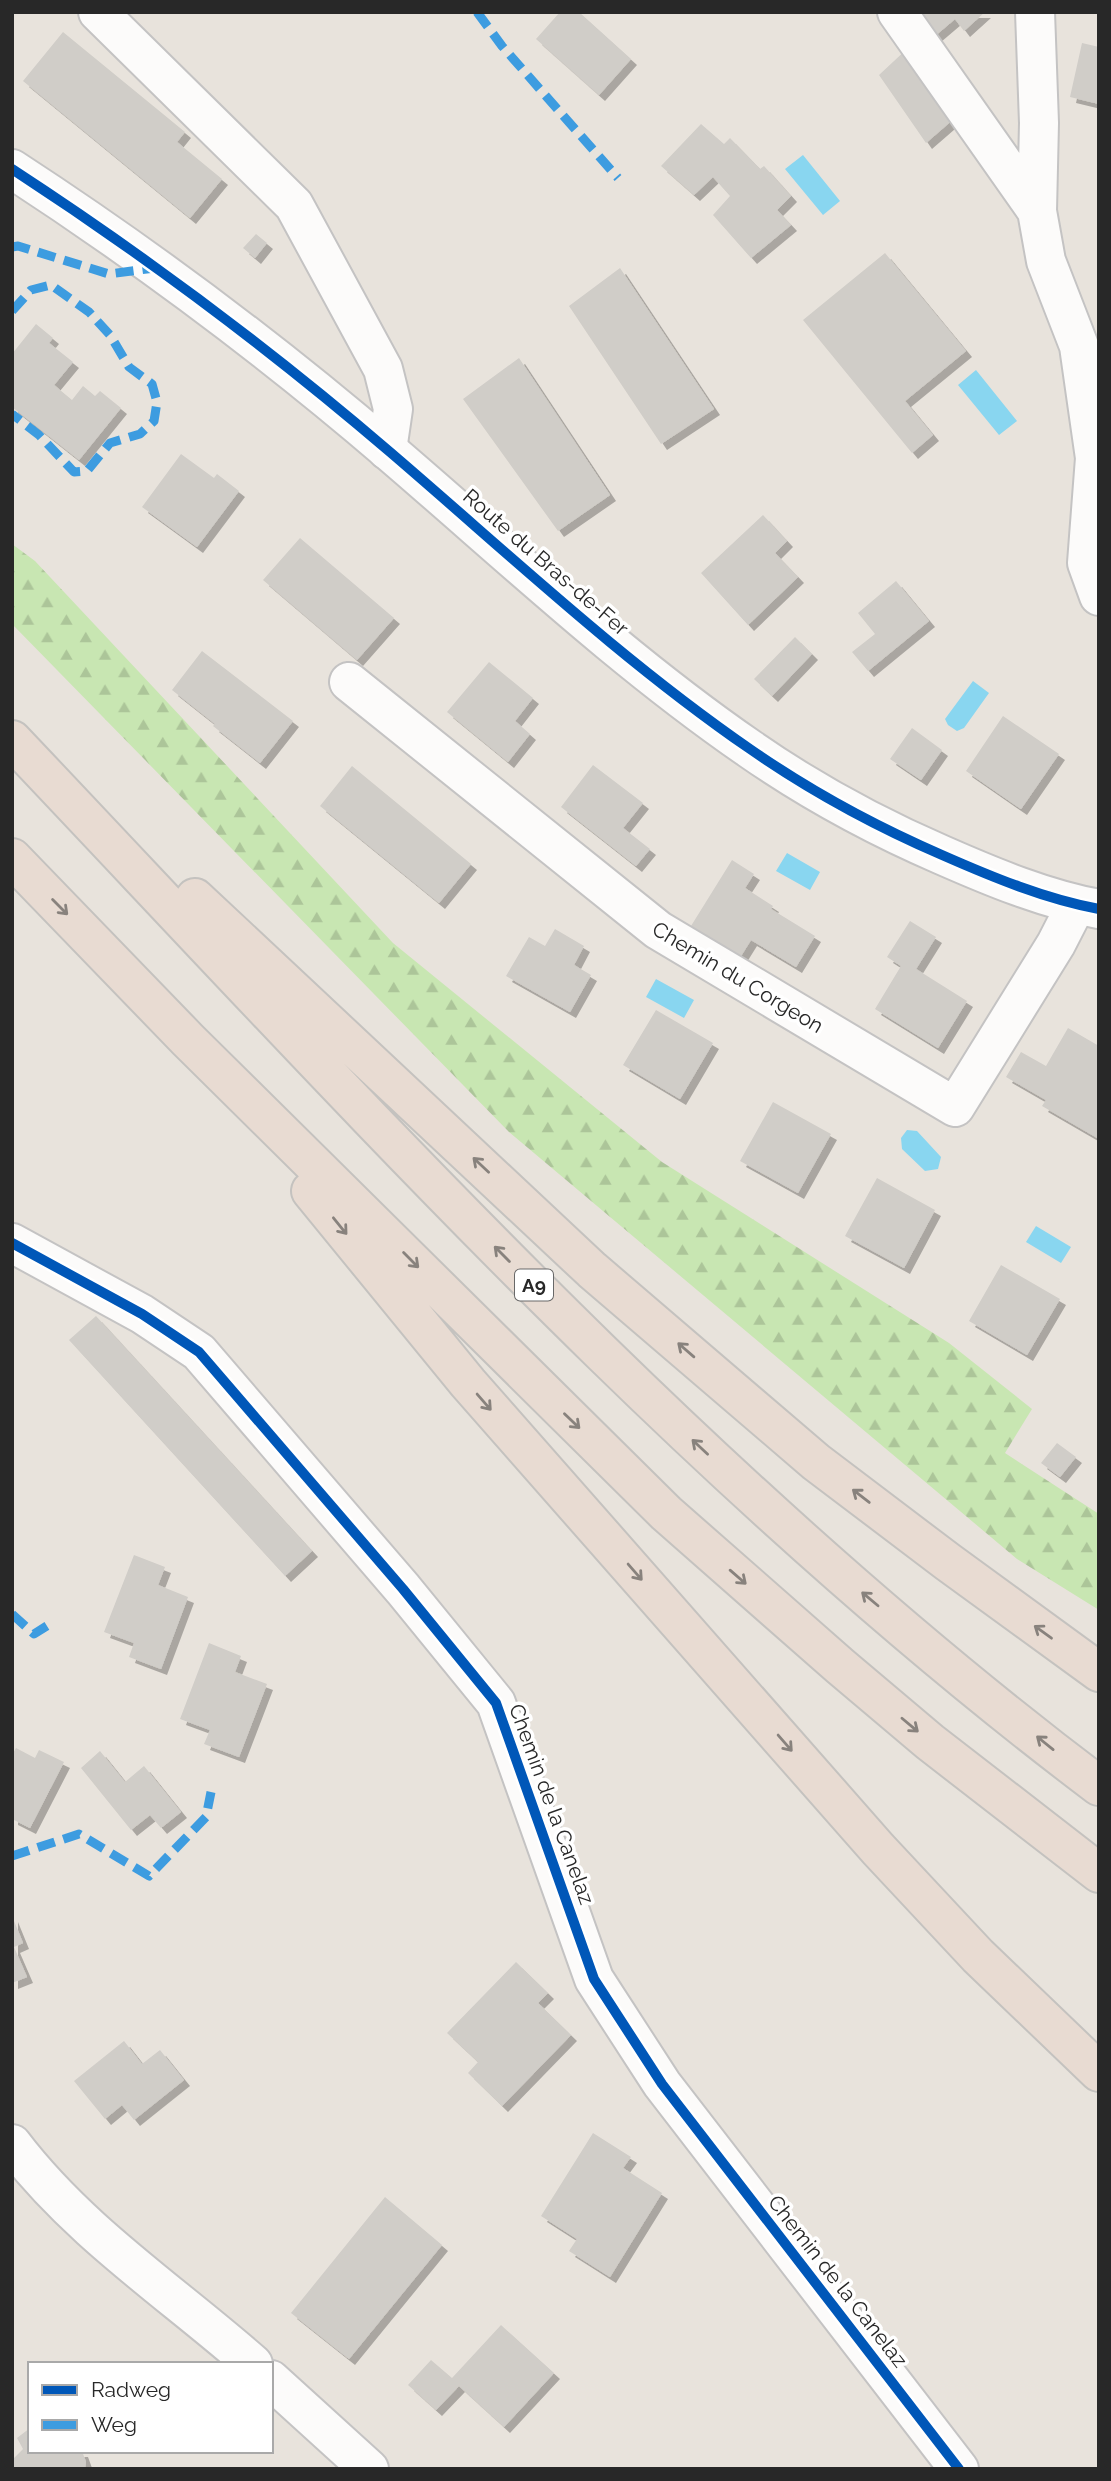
<svg xmlns="http://www.w3.org/2000/svg" width="1111" height="2481" font-family="Raleway,sans-serif">
  <defs>
    <pattern id="forest-firs" width="22" height="20" patternUnits="userSpaceOnUse" patternTransform="scale(1.75)"><rect width="22" height="20" fill="#c8e6b2"/><path d="M5 1l3.5 6h-7zM16 11l3.5 6h-7z" fill="#acc599"/></pattern>
    <filter id="shadow"><feDropShadow dx="6" dy="6" stdDeviation="0" flood-color="#0004"/></filter>
  </defs>
  <rect width="100%" height="100%" fill="#e8e3dc"/>
  <!-- forest -->
  <path fill="url(#forest-firs)" d="M 12,544 L 35,561 L 393,943 L 662,1162 L 949,1343 L 1032,1409 L 1005,1453 L 1099,1514 L 1099,1610 L 1017,1559 L 509,1132 L 12,624 Z"/>
  <!-- water -->
  <path fill="#89d6f0" d="M 803,155 L 840,201 L 823,215 L 785,169 Z
    M 976,370 L 1017,421 L 999,435 L 958,385 Z
    M 973,681 L 989,693 L 964,728 L 957,731 L 948,725 L 945,719 Z
    M 787,853 L 820,872 L 810,890 L 776,871 Z
    M 656,979 L 694,1000 L 684,1018 L 646,997 Z
    M 907,1130 L 917,1131 L 941,1157 L 938,1169 L 925,1171 L 902,1149 L 901,1138 Z
    M 1036,1226 L 1071,1247 L 1061,1263 L 1026,1242 Z"/>
  <!-- building -->
  <path fill="#d0cdc8" filter="url(#shadow)" d="M 560,12 L 579,12 L 631,59 L 599,95 L 536,39 Z
    M 914,12 L 985,12 L 964,31 L 955,19 L 935,36 Z
    M 63,32 L 185,132 L 177,142 L 222,179 L 190,218 L 23,81 Z
    M 1082,43 L 1099,47 L 1099,104 L 1070,97 Z
    M 909,47 L 956,117 L 926,143 L 879,75 Z
    M 701,124 L 724,144 L 730,138 L 760,169 L 764,166 L 791,196 L 777,210 L 791,225 L 751,258 L 713,215 L 730,196 L 713,177 L 694,195 L 661,166 Z
    M 256,234 L 267,243 L 255,258 L 243,248 Z
    M 885,253 L 966,351 L 905,401 L 933,435 L 912,453 L 803,320 Z
    M 620,268 L 714,409 L 661,444 L 569,306 Z
    M 36,324 L 53,338 L 49,343 L 73,362 L 54,385 L 72,400 L 83,386 L 95,396 L 100,391 L 121,408 L 79,460 L 12,407 L 12,354 Z
    M 519,358 L 610,495 L 558,531 L 463,399 Z
    M 181,454 L 214,478 L 217,474 L 239,491 L 197,547 L 142,507 Z
    M 763,515 L 787,541 L 775,553 L 798,577 L 748,625 L 701,573 Z
    M 300,538 L 394,618 L 357,660 L 263,580 Z
    M 896,581 L 929,621 L 868,671 L 852,652 L 875,634 L 858,613 Z
    M 795,637 L 812,654 L 772,696 L 754,679 Z
    M 202,651 L 293,721 L 260,763 L 213,726 L 215,724 L 172,690 Z
    M 489,662 L 533,698 L 515,721 L 530,734 L 508,762 L 447,712 Z
    M 1003,716 L 1059,754 L 1021,809 L 966,771 Z
    M 912,728 L 942,750 L 921,780 L 890,759 Z
    M 593,765 L 643,803 L 623,828 L 650,849 L 636,866 L 561,807 Z
    M 352,766 L 471,864 L 439,903 L 320,806 Z
    M 732,860 L 754,874 L 745,888 L 773,906 L 771,909 L 815,936 L 796,967 L 751,940 L 741,956 L 691,926 Z
    M 910,921 L 936,937 L 916,969 L 967,1001 L 938,1048 L 875,1009 L 901,966 L 887,957 Z
    M 555,929 L 584,946 L 574,965 L 591,975 L 570,1012 L 506,976 L 529,937 L 545,946 Z
    M 656,1010 L 713,1043 L 680,1099 L 623,1065 Z
    M 1068,1028 L 1099,1046 L 1099,1139 L 1042,1106 L 1046,1100 L 1006,1077 L 1021,1052 L 1046,1066 Z
    M 773,1102 L 831,1134 L 798,1193 L 740,1161 Z
    M 877,1178 L 935,1210 L 904,1268 L 845,1236 Z
    M 1001,1265 L 1060,1299 L 1027,1355 L 969,1321 Z
    M 96,1316 L 312,1551 L 285,1576 L 69,1340 Z
    M 1057,1443 L 1076,1457 L 1060,1477 L 1041,1463 Z
    M 134,1555 L 165,1567 L 158,1585 L 188,1597 L 161,1669 L 129,1657 L 134,1643 L 104,1632 Z
    M 209,1643 L 241,1656 L 235,1672 L 267,1684 L 239,1757 L 204,1744 L 210,1730 L 180,1719 Z
    M 16,1748 L 35,1758 L 39,1750 L 64,1762 L 30,1828 L 12,1819 L 12,1755 Z
    M 100,1751 L 125,1782 L 144,1766 L 181,1812 L 161,1828 L 150,1815 L 131,1830 L 81,1768 Z
    M 12,1916 L 23,1943 L 14,1947 L 27,1977 L 12,1983 Z
    M 516,1962 L 548,1993 L 538,2003 L 571,2035 L 502,2106 L 468,2073 L 478,2062 L 447,2033 Z
    M 124,2041 L 142,2064 L 160,2050 L 184,2080 L 134,2120 L 122,2105 L 105,2119 L 74,2081 Z
    M 593,2133 L 631,2157 L 623,2168 L 662,2193 L 610,2277 L 569,2251 L 577,2239 L 541,2216 Z
    M 385,2197 L 442,2245 L 349,2359 L 291,2313 Z
    M 501,2325 L 554,2373 L 504,2427 L 459,2386 L 436,2410 L 408,2385 L 431,2360 L 452,2378 Z
    M 30,2428 L 30,2451 L 82,2451 L 86,2462 L 85,2469 L 16,2469 L 12,2465 L 12,2460 L 23,2449 L 17,2438 Z"/>
  <g fill="none" stroke-linecap="round" stroke-linejoin="round">
    <defs>
      <path id="minor" d="M 98,12 L 294,205 L 383,369 L 393,409 L 387,450
        M 897,12 L 1037,211
        M 1035,12 L 1039,123 L 1037,211 L 1046,261 L 1079,346 L 1095,458 L 1087,563 L 1099,596
        M 349,682 L 658,930 L 955,1107 L 1056,944 L 1076,905
        M 12,1243 L 142,1314 L 199,1352 L 403,1589 L 496,1703 L 594,1979 L 662,2084 L 959,2469"/>
      <path id="tertiary" d="M 12,169 C 144,255 271,350 390,452 C 508,553 621,660 750,749 C 809,790 875,826 942,855 C 992,877 1045,899 1099,909
        M 12,2144 C 79,2232 171,2292 253,2364
        M 271,2380 L 369,2469"/>
      <path id="motorway" d="M 12,740 C 358,1105 696,1482 1099,1786
        M 12,858 L 188,1040 L 666,1513 L 840,1666 L 930,1742 L 1099,1873
        M 195,898 L 592,1270 L 816,1462 L 948,1562 L 1099,1672
        M 311,1191 L 468,1383 L 878,1849 L 978,1956 L 1099,2072"/>
    </defs>
    <!-- minor casing -->
    <use href="#minor" stroke="#c4c3c3" stroke-width="42"/>
    <!-- tertiary casing -->
    <use href="#tertiary" stroke="#c4c3c3" stroke-width="42"/>
    <!-- motorway casing -->
    <use href="#motorway" stroke="#c4c2bf" stroke-width="42"/>
    <!-- minor -->
    <use href="#minor" stroke="#fcfbfa" stroke-width="38"/>
    <!-- tertiary -->
    <use href="#tertiary" stroke="#fcfbfa" stroke-width="38"/>
    <!-- motorway -->
    <use href="#motorway" stroke="#e8dbd2" stroke-width="38"/>
    <!-- quiet -->
    <path stroke="#3d9ce0" stroke-width="9" stroke-dasharray="18 9" stroke-linecap="butt" d="M 477,12 L 502,46 L 618,178
      M 12,247 L 18,246 L 109,274 L 155,268
      M 12,311 L 31,290 L 51,285 L 89,312 L 110,335 L 129,367 L 152,384 L 157,402 L 154,421 L 140,434 L 110,443 L 87,471 L 74,472 L 39,435 L 12,414
      M 12,1614 L 34,1634 L 53,1622
      M 12,1856 L 79,1834 L 149,1876 L 206,1817 L 211,1792"/>
    <defs>
      <path id="cycleway" d="M 12,169 C 144,255 271,350 390,452 C 508,553 621,660 750,749 C 809,790 875,826 942,855 C 992,877 1045,899 1099,909
        M 12,1243 L 142,1314 L 199,1352 L 403,1589 L 496,1703 L 594,1979 L 662,2084 L 959,2469"/>
    </defs>
    <!-- cycleway casing -->
    <use href="#cycleway" stroke="#fff" stroke-width="15"/>
    <!-- cycleway -->
    <use href="#cycleway" stroke="#0057b8" stroke-width="10"/>
  </g>
  <!-- one-way arrows -->
  <defs><path id="oneway-shaft" d="M-6 0H5M1.5-3L5.5 0L1.5 3" fill="none" stroke-width="1.6" stroke-linecap="round" stroke-linejoin="round" transform="scale(1.75)"/></defs>
  <g stroke="#88827d">
    <use href="#oneway-shaft" transform="translate(60 907) rotate(45)"/>
    <use href="#oneway-shaft" transform="translate(481 1165) rotate(-137)"/>
    <use href="#oneway-shaft" transform="translate(340 1226) rotate(51)"/>
    <use href="#oneway-shaft" transform="translate(502 1254) rotate(-135)"/>
    <use href="#oneway-shaft" transform="translate(411 1260) rotate(45)"/>
    <use href="#oneway-shaft" transform="translate(686 1350) rotate(-139)"/>
    <use href="#oneway-shaft" transform="translate(484 1402) rotate(49)"/>
    <use href="#oneway-shaft" transform="translate(572 1421) rotate(44)"/>
    <use href="#oneway-shaft" transform="translate(700 1447) rotate(-137)"/>
    <use href="#oneway-shaft" transform="translate(861 1496) rotate(-142)"/>
    <use href="#oneway-shaft" transform="translate(635 1572) rotate(49)"/>
    <use href="#oneway-shaft" transform="translate(738 1577) rotate(41)"/>
    <use href="#oneway-shaft" transform="translate(870 1599) rotate(-140)"/>
    <use href="#oneway-shaft" transform="translate(1043 1632) rotate(-144)"/>
    <use href="#oneway-shaft" transform="translate(910 1725) rotate(40)"/>
    <use href="#oneway-shaft" transform="translate(785 1743) rotate(49)"/>
    <use href="#oneway-shaft" transform="translate(1045 1743) rotate(-141)"/>
  </g>
  <g text-anchor="middle" dominant-baseline="central" stroke-width="7" stroke-linejoin="round" paint-order="stroke">
    <!-- shield labels -->
    <rect fill="#fff" stroke="#686868" stroke-width="2" x="515" y="1269.5" width="38" height="31" rx="5"/>
    <g font-size="19" font-weight="bold" fill="#282828">
      <text x="534" y="1285">A9</text>
    </g>
    <!-- street labels -->
    <g font-size="21" fill="#282828" stroke="#fff">
      <text transform="translate(546 562) rotate(41)">Route du Bras-de-Fer</text>
      <text transform="translate(738 977) rotate(31)">Chemin du Corgeon</text>
      <text transform="translate(552 1804) rotate(70)">Chemin de la Canelaz</text>
      <text transform="translate(838 2281) rotate(52)">Chemin de la Canelaz</text>
    </g>
  </g>
  <!-- border -->
  <rect width="1111" height="2481" fill="none" stroke="#282828" stroke-width="28"/>
  <!-- legend -->
  <rect x="28" y="2362" width="245" height="91" fill="#ffffff" stroke="#a9a9a9" stroke-width="2"/>
  <rect x="42" y="2385" width="35" height="10" fill="#0057b8" stroke="#a9a9a9" stroke-width="2"/>
  <text x="91" y="2397" font-size="21" fill="#282828">Radweg</text>
  <rect x="42" y="2420" width="35" height="10" fill="#3d9ce0" stroke="#a9a9a9" stroke-width="2"/>
  <text x="91" y="2432" font-size="21" fill="#282828">Weg</text>
</svg>
